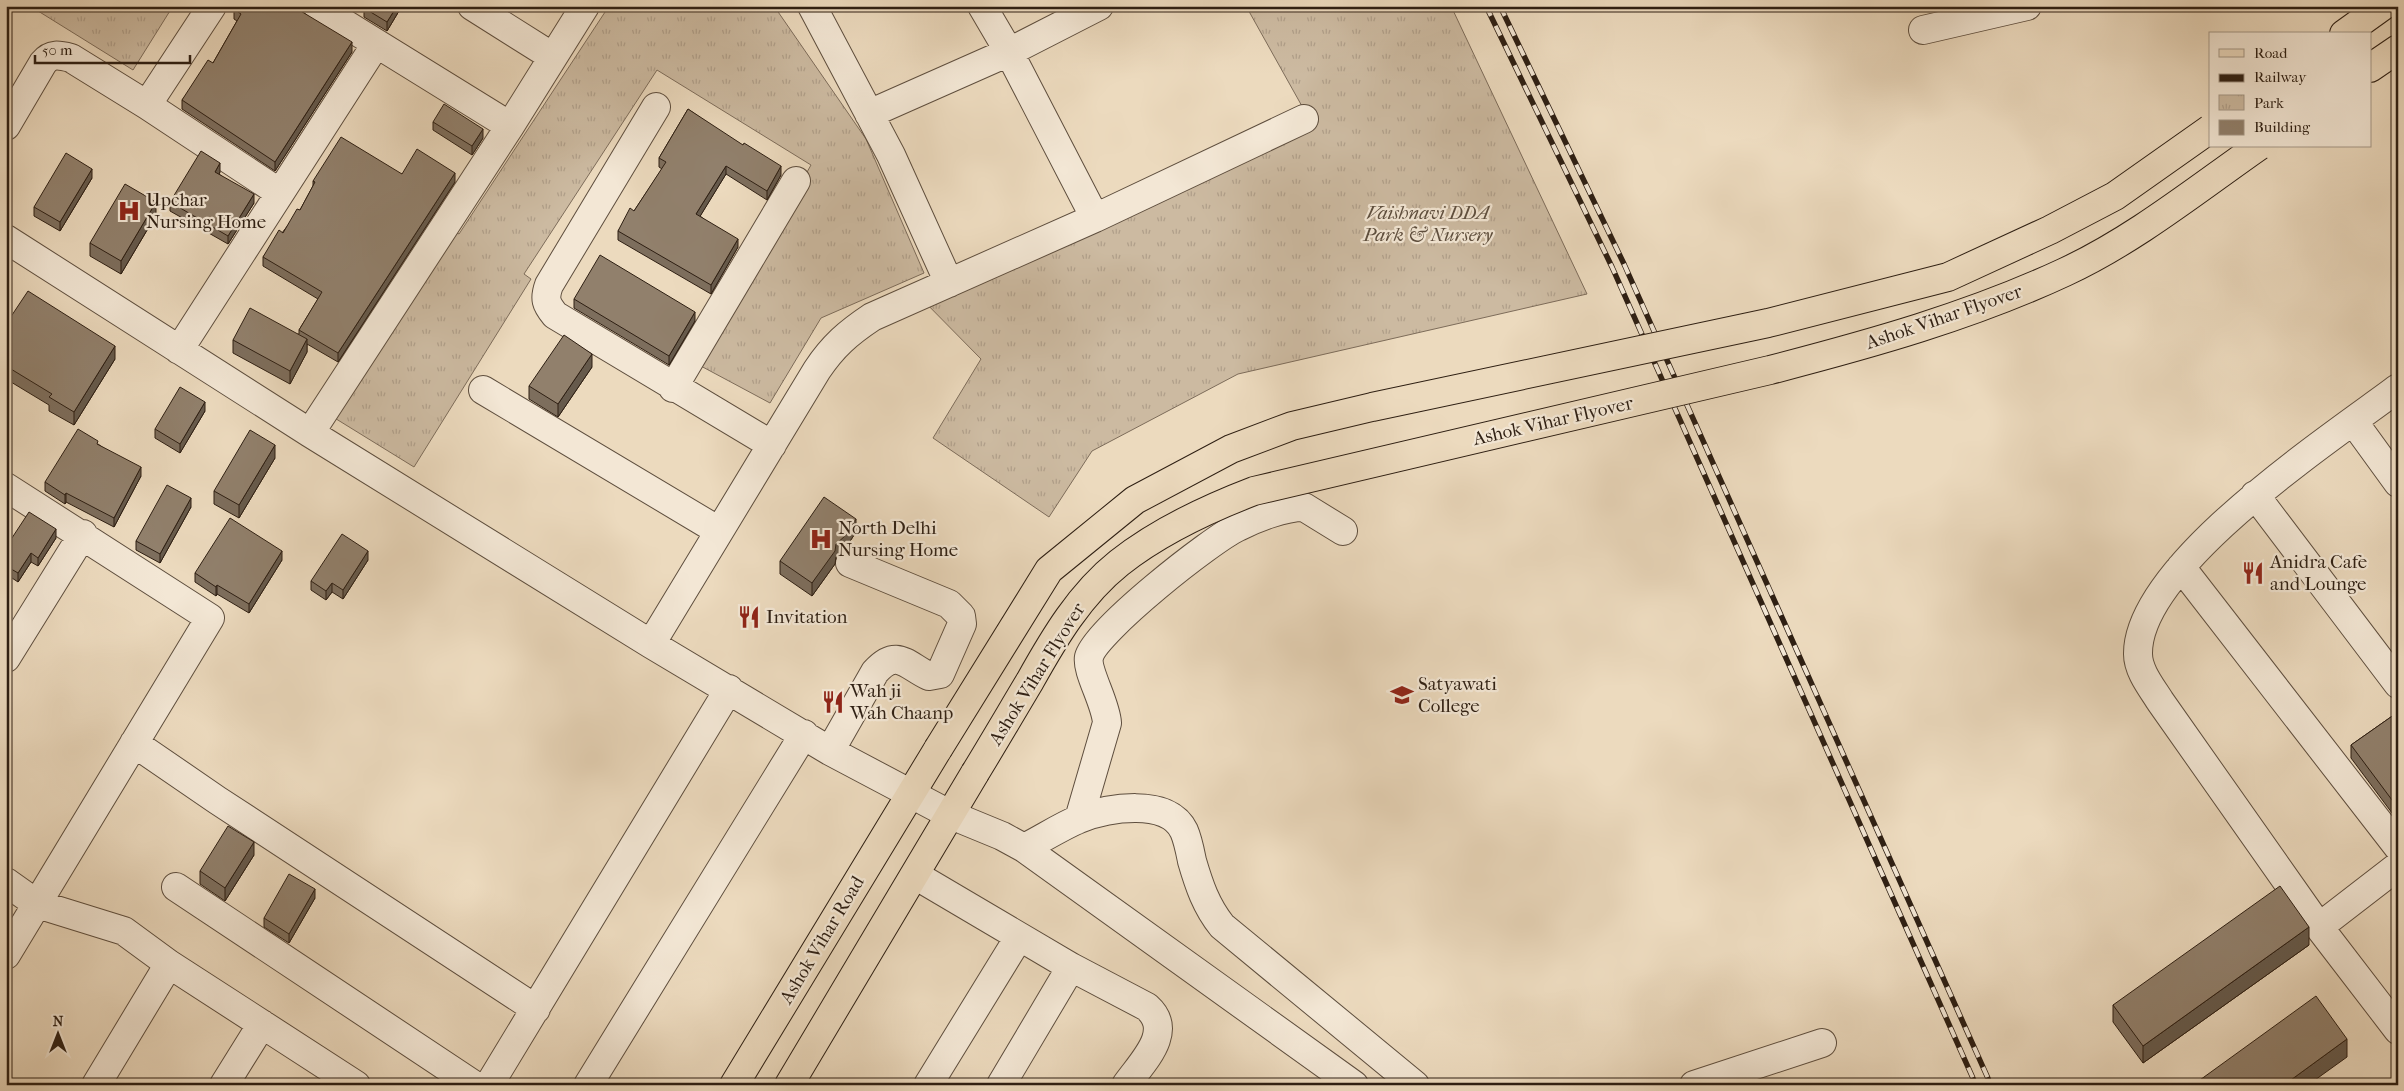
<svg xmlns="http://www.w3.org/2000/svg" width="2404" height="1091" font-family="'IM FELL French Canon',serif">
  <defs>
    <pattern id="park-tufts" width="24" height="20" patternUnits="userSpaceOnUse" patternTransform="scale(1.25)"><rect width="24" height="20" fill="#ccbaa1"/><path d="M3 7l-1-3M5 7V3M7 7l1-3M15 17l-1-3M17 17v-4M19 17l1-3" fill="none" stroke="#b09f8a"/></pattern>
  </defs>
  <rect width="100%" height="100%" fill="#ecdabe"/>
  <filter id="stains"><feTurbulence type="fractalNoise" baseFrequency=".004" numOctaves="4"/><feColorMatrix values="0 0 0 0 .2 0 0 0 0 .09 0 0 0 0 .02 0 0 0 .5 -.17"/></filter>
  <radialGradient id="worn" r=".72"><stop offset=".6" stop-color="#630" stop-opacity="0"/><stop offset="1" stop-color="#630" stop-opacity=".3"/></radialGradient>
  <!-- park -->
  <path fill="url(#park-tufts)" stroke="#7d6c5a" d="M 30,6 L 173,6 L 133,70 Z
    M 609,6 L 774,6 L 866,139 L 924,273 L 821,318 L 770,403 L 699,365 L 811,165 L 657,70 L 524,274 L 531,279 L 414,467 L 333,417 L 450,229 L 459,234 Z
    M 1246,6 L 1451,6 L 1587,294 L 1238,374 L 1092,451 L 1049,517 L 933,438 L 981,359 L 911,288 L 1303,108 Z"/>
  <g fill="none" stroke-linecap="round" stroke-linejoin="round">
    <defs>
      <path id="minor" d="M 316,6 L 510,126
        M 472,6 L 553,57
        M 812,6 L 891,155 L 949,283
        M 982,6 L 1009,52 L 1095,218
        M 1923,30 L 2027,6
        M 147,105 L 212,6
        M 656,107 L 549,285 C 544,299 546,304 555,315 L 772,445
        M 869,114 L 1009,52 L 1099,6
        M 6,126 L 43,63 C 51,53 59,55 71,58 L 147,105 L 280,193
        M 6,239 L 310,433 L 651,644 L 830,751 L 951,815 L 1002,836 L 1024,848 L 1354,1085
        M 179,350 L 376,44
        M 673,388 L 796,181
        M 2398,388 C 2331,438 2137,566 2138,654 C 2138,671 2152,688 2160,701 L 2319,927 L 2398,1030
        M 483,390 L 719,531
        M 2353,421 L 2398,483
        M 310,433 L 510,126 L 585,6
        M 6,487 L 210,618 L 6,955
        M 2255,495 L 2398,684
        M 2181,567 L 2398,847
        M 651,644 L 817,370 C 833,346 848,333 872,317 L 1095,218 L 1304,119
        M 6,658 L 83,534
        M 134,743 L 217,800 L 536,1009
        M 830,751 L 875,672 C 897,647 907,666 929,676 L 940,674 L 962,624 L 961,616 L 949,604 L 850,563
        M 1079,819 L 1107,723 C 1106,703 1086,671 1089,657 C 1095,631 1212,539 1238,527 C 1256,518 1284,507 1304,507 L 1343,531
        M 1024,848 C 1042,839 1060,827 1079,819 C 1107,808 1168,797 1184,831 C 1188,840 1190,851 1192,861 C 1199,885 1206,906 1222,926 L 1415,1085
        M 915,875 L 1071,967 L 1147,1007 C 1175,1032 1142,1062 1126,1085
        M 6,882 L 37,904 L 124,931 L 169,964 L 356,1085
        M 176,887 L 474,1085
        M 2319,927 L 2398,866
        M 96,1085 L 169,964
        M 224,1085 L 262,1024
        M 489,1085 L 729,689
        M 588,1085 L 804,734
        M 928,1085 L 1019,937
        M 1001,1085 L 1071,967
        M 1694,1085 L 1822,1043"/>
      <path id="major" d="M 2344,34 L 2383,6
        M 2370,68 L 2398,49
        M 734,1085 L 938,749
        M 789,1085 L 975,773"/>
    </defs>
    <!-- minor casing -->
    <use href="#minor" stroke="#5e4e3e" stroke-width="30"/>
    <!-- major casing -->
    <use href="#major" stroke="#2e1f13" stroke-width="30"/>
    <!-- minor -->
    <use href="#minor" stroke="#f3e7d5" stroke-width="28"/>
    <!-- major -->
    <use href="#major" stroke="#ecdabe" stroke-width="28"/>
    <defs>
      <path id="rail" d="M 1486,6 L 1612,267 L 1976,1085
        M 1500,6 L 1624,264 L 1991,1085"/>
    </defs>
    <!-- rail casing -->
    <use href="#rail" stroke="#2e1f13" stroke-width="5.5"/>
    <!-- rail -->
    <use href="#rail" stroke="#f3e7d5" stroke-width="4" stroke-dasharray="11" stroke-linecap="butt"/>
    <defs>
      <path id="major-bridge" d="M 938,749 L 1049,570 L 1135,500 L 1231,449 L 1292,426 L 1372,407 L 1768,323 L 1948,277 L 2050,230 L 2115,196 L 2210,129
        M 975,773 C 994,742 1012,711 1030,681 C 1054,638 1080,594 1119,563 C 1158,532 1207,509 1254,491 L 1770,370 C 1870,344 1971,316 2065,272 C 2134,240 2196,190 2259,146"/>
    </defs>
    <!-- major-bridge casing -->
    <use href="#major-bridge" stroke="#2e1f13" stroke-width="30" stroke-linecap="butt"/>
    <!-- major-bridge -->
    <use href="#major-bridge" stroke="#ecdabe" stroke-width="28"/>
  </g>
  <!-- wall -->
  <path fill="#7d6e5d" stroke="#2e1f13" d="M 303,6 L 303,12 L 352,52 L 275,171 L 182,109 L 182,100 L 213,63 L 237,21 L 234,19 L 234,9 Z
    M 402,6 L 387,31 L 364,17 L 364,8 Z
    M 688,109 L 781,175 L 767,200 L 726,174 L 700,216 L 738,247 L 711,294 L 618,240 L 618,231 L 634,211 L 662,169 L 659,167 L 659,158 Z
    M 433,122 L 483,138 L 472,155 L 433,130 Z
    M 220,172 L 219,174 L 254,203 L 228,244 L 170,211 L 170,202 Z
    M 402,174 L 455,182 L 338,362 L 307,344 L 307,352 L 290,384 L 233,353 L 233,340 L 299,334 L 299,330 L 318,299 L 263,266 L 263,257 L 300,210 L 313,186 L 313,181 Z
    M 92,178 L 60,231 L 34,216 L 34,207 Z
    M 156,215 L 121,274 L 90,256 L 90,243 Z
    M 574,299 L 695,321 L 669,365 L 574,308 Z
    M 6,324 L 115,359 L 74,425 L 49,411 L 49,405 L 6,379 Z
    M 592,367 L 558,417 L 529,399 L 529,386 Z
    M 205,411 L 180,453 L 155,438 L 155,429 Z
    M 98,444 L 141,476 L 114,527 L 66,502 L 65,504 L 45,491 L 45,482 Z
    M 275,458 L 239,518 L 214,504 L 214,491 Z
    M 191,507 L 160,563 L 136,550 L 136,541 Z
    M 856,532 L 845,549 L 836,557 L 835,564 L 812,596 L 780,574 L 780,561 Z
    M 56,538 L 38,566 L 31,562 L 18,582 L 6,574 L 6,547 Z
    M 282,560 L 249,613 L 217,594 L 216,596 L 195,582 L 195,573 Z
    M 368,560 L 343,599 L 332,592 L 326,600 L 311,590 L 311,581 Z
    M 2398,712 L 2398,821 L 2351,758 L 2351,745 Z
    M 254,855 L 225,901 L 200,884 L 200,871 Z
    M 315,898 L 289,943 L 264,927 L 264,918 Z
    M 2309,945 L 2143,1063 L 2113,1022 L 2113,1005 Z"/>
  <!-- shaded-wall -->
  <path fill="#665a4c" stroke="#2e1f13" d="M 302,6 L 303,6 L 303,14 L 299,10 Z
    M 397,6 L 402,6 L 387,31 L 387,22 Z
    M 352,42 L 352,52 L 275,171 L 275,162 Z
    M 483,129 L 483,138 L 472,155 L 472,146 Z
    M 220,163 L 220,172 L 215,181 L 215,172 Z
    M 726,166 L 726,174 L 696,223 L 696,214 Z
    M 781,166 L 781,175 L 767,200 L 767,191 Z
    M 92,169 L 92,178 L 60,231 L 60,222 Z
    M 455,173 L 455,182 L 338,362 L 338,353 Z
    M 254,194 L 254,203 L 228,244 L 228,236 Z
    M 156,202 L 156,215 L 121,274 L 121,261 Z
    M 738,239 L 738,247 L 711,294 L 711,285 Z
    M 695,312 L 695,321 L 669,365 L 669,356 Z
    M 307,339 L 307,352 L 290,384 L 290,371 Z
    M 115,346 L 115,359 L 74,425 L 74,412 Z
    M 592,354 L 592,367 L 558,417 L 558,404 Z
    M 205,402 L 205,411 L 180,453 L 180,444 Z
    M 275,445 L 275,458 L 239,518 L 239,505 Z
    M 141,467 L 141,476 L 114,527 L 114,518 Z
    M 66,493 L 66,502 L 65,504 L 65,495 Z
    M 191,498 L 191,507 L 160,563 L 160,554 Z
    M 856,519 L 856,532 L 845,549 L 836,557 L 835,564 L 812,596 L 812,583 L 836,544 Z
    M 56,529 L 56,538 L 38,566 L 38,558 Z
    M 282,551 L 282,560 L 249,613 L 249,604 Z
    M 368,551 L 368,560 L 343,599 L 343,590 Z
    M 31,553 L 31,562 L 18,582 L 18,573 Z
    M 332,583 L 332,592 L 326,600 L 326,591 Z
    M 217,585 L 217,594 L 216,596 L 216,587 Z
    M 11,717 L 11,726 L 6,734 L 6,725 Z
    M 254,842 L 254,855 L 225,901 L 225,888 Z
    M 315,889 L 315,898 L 289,943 L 289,934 Z
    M 2309,927 L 2309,945 L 2143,1063 L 2143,1046 Z
    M 2347,1039 L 2347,1057 L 2308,1085 L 2284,1085 Z"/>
  <!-- building -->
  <path fill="#91806c" stroke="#2e1f13" d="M 236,6 L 302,6 L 299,10 L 352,42 L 275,162 L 182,100 L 208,60 L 213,63 L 241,14 L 234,9 Z
    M 365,6 L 397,6 L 387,22 L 364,8 Z
    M 444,104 L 483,129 L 472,146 L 433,122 Z
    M 688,109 L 743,145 L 744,143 L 781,166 L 767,191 L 726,166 L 696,214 L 738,239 L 711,285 L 618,231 L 630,208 L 634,211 L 666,162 L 659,158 Z
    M 341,137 L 402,174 L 417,149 L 455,173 L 338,353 L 299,330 L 322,292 L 263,257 L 279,230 L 283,233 L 297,209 L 300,210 L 315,182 L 313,181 Z
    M 201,151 L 220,163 L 215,172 L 254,194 L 228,236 L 170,202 Z
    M 66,153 L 92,169 L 60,222 L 34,207 Z
    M 125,184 L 156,202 L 121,261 L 90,243 Z
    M 600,255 L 695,312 L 669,356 L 574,299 Z
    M 28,291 L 115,346 L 74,412 L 49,397 L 52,394 L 6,366 L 6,324 Z
    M 250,308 L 307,339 L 290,371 L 233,340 Z
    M 564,335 L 592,354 L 558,404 L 529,386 Z
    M 180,387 L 205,402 L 180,444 L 155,429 Z
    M 78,429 L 98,441 L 97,444 L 141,467 L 114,518 L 66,493 L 65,495 L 45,482 Z
    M 250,430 L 275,445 L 239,505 L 214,491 Z
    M 167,485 L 191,498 L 160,554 L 136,541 Z
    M 824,497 L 856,519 L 845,536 L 836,544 L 835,551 L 812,583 L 780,561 Z
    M 29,512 L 56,529 L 38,558 L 31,553 L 18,573 L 6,566 L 6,547 Z
    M 230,518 L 282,551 L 249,604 L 217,585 L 216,587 L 195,573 Z
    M 342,534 L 368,551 L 343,590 L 332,583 L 326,591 L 311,581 Z
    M 2398,712 L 2398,808 L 2351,745 Z
    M 6,714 L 11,717 L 6,725 Z
    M 228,826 L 254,842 L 225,888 L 200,871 Z
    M 289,874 L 315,889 L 289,934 L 264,918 Z
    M 2280,886 L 2309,927 L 2143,1046 L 2113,1005 Z
    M 2316,996 L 2347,1039 L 2284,1085 L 2193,1085 Z"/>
  <!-- icons -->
  <defs>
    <symbol id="hospital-bare" viewBox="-9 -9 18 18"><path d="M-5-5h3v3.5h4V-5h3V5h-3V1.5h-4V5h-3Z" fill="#8f2418" stroke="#f3e7d5" stroke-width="2.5" paint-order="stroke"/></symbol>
    <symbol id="restaurant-bare" viewBox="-9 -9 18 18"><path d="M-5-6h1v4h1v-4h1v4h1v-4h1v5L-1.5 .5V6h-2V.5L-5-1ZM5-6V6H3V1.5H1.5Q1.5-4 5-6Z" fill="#8f2418" stroke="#f3e7d5" stroke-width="2.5" paint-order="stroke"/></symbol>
    <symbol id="school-bare" viewBox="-9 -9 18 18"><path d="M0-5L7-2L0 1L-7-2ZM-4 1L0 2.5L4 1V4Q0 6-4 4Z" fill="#8f2418" stroke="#f3e7d5" stroke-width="2.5" paint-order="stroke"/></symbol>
  </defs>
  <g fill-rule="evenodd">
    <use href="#hospital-bare" x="113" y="195" width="32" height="32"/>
    <use href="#hospital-bare" x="805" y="523" width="32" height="32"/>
    <use href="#restaurant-bare" x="2237" y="557" width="32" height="32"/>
    <use href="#restaurant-bare" x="733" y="601" width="32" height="32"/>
    <use href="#school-bare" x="1386" y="679" width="32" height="32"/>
    <use href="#restaurant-bare" x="817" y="686" width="32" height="32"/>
  </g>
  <g text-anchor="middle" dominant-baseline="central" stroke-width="4.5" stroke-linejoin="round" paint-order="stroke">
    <!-- poi labels -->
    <g font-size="19" fill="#2e1f13" stroke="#f3e7d5" text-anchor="start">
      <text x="146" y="200">Upchar<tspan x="146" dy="22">Nursing Home</tspan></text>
      <text x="838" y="528">North Delhi<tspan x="838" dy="22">Nursing Home</tspan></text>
      <text x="2270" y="562">Anidra Cafe<tspan x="2270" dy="22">and Lounge</tspan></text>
      <text x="766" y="617">Invitation</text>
      <text x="1418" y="684">Satyawati<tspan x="1418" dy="22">College</tspan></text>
      <text x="850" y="691">Wah ji<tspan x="850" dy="22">Wah Chaanp</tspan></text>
    </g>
    <!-- park labels -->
    <g font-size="19" font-style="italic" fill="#5d4e3e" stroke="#f3e7d5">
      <text x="1428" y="213">Vaishnavi DDA<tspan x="1428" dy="22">Park &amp; Nursery</tspan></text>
    </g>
    <!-- street labels -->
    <g font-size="19" fill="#2e1f13" stroke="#f3e7d5">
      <text transform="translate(1944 317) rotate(-19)">Ashok Vihar Flyover</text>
      <text transform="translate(1553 421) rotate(-13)">Ashok Vihar Flyover</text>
      <text transform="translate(1037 674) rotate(-58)">Ashok Vihar Flyover</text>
      <text transform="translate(822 940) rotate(-59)">Ashok Vihar Road</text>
    </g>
  </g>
  <!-- margin -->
  <rect width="2404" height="1091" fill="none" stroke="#ecdabe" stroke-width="25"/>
  <rect x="8" y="8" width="2389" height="1076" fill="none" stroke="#2e1f13" stroke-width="2.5"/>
  <rect x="12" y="12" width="2379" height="1066" fill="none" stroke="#2e1f13"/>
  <!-- legend -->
  <rect x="2209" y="32" width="162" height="115" fill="#f3e7d5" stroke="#a49787"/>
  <rect x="2219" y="49" width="25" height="8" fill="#ecdabe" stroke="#a49787"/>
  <text x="2254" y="58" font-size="15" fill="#2e1f13">Road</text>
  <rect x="2219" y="74" width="25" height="8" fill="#2e1f13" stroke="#a49787"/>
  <text x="2254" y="82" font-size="15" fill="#2e1f13">Railway</text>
  <rect x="2219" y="95" width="25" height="15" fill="url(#park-tufts)" stroke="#a49787"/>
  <text x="2254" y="108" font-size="15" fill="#2e1f13">Park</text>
  <rect x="2219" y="120" width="25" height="15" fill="#91806c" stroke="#a49787"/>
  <text x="2254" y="132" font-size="15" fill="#2e1f13">Building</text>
  <!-- north arrow -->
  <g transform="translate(58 1034)" stroke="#f3e7d5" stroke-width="4" paint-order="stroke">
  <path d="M0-4L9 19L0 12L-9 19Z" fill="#2e1f13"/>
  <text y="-8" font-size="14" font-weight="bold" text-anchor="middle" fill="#2e1f13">N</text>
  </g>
  <!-- scale -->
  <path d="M35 55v8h155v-8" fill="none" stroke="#2e1f13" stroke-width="2.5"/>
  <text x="42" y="55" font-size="15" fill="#2e1f13" stroke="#f3e7d5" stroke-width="4" paint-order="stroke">50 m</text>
  <rect width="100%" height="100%" filter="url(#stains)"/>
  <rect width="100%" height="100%" fill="url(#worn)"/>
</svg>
